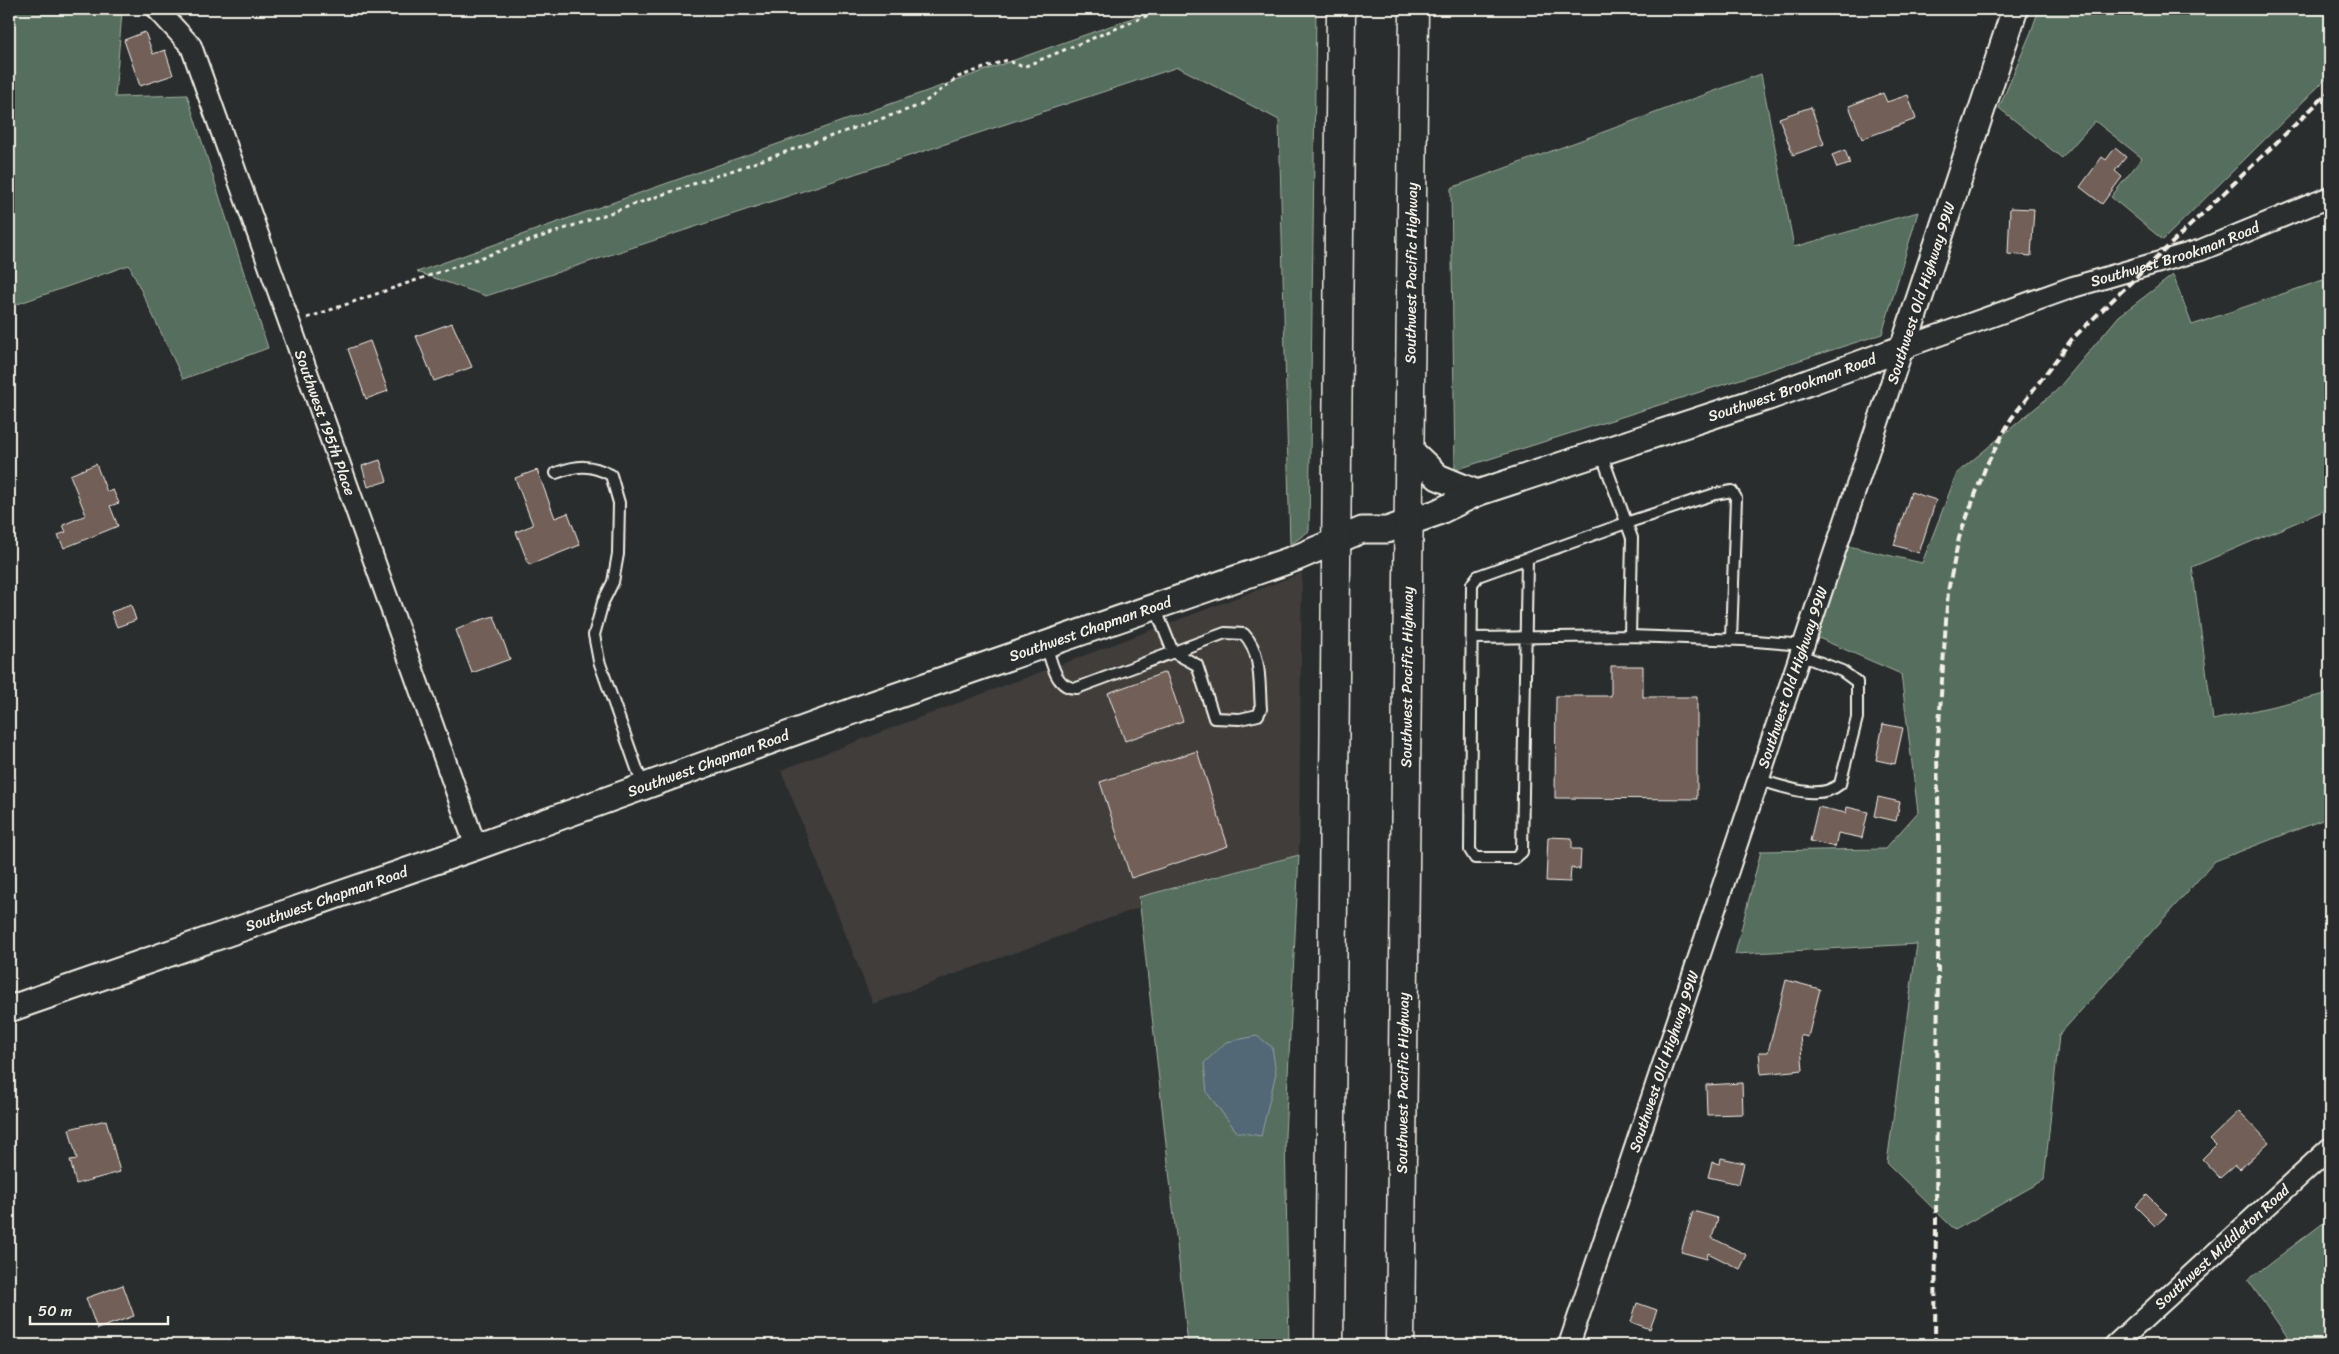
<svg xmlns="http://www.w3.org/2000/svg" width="2339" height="1354" font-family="Sriracha,sans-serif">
  <rect width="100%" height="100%" fill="#2a2d2e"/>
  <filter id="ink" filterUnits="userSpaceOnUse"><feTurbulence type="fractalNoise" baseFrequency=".02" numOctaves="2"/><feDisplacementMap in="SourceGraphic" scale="10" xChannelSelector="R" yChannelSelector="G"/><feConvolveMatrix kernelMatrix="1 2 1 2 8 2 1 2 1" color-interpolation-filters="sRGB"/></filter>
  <g filter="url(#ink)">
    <!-- built -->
    <path fill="#3f3c3b" d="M 1302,573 L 1299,855 L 1139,897 L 1141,907 L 873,1004 L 781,770 Z"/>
    <!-- green -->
    <path fill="#556e5d" stroke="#a4b0a2" d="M 9,9 L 119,9 L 122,12 L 115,97 L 187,95 L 268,348 L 183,379 L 129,265 L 9,307 Z
      M 1158,9 L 1316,9 L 1309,531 L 1290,545 L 1279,120 L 1178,67 L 486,296 L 417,272 Z
      M 2039,9 L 2330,9 L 2330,75 L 2163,240 L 2111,197 L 2142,158 L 2095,121 L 2062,158 L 1999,108 L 2031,32 Z
      M 1761,74 L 1794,247 L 1918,212 L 1882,334 L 1455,470 L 1451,188 Z
      M 2173,275 L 2192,325 L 2323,280 L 2330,298 L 2330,508 L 2192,567 L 2213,720 L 2330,693 L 2330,817 L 2215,861 L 2059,1035 L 2044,1180 L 1955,1230 L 1887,1163 L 1917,944 L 1735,954 L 1761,851 L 1885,849 L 1918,812 L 1901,674 L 1814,636 L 1844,545 L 1922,563 L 1957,473 L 2056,391 L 2119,316 Z
      M 1299,855 L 1285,1136 L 1289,1345 L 1188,1345 L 1139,897 Z
      M 2330,1218 L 2330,1345 L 2293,1345 L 2248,1280 Z"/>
    <!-- water -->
    <path fill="#526776" stroke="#939ea4" d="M 1257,1036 L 1272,1047 L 1276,1073 L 1261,1136 L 1237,1132 L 1207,1093 L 1204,1063 L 1226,1042 Z"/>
    <!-- building -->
    <path fill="#715f59" stroke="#f4f1e8" d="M 145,32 L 153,54 L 165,50 L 173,75 L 140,86 L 124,40 Z
      M 1883,93 L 1887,102 L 1908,95 L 1916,119 L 1862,139 L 1849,106 Z
      M 1811,107 L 1824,144 L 1793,155 L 1779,118 Z
      M 2115,148 L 2126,157 L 2115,171 L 2122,177 L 2102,204 L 2080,187 L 2102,157 L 2106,160 Z
      M 1845,150 L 1850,164 L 1837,168 L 1832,155 Z
      M 2010,208 L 2034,209 L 2031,256 L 2008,254 Z
      M 452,323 L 472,367 L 434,381 L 416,336 Z
      M 370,341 L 388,391 L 366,399 L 348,349 Z
      M 380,460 L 387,481 L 368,487 L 362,466 Z
      M 96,464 L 107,492 L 113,490 L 119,503 L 110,506 L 118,526 L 64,548 L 58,535 L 66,532 L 63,525 L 86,515 L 70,475 Z
      M 537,470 L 555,518 L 568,513 L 580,545 L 529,565 L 516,532 L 533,525 L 515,478 Z
      M 1911,492 L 1936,500 L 1919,553 L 1894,545 Z
      M 131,605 L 136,620 L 117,627 L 111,612 Z
      M 494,616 L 510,659 L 472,673 L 456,630 L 474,622 Z
      M 1611,666 L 1643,666 L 1643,697 L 1697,697 L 1697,799 L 1555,798 L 1556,696 L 1611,696 Z
      M 1166,672 L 1183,721 L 1125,741 L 1108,693 Z
      M 1883,724 L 1903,728 L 1895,764 L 1876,760 Z
      M 1197,751 L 1228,846 L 1131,878 L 1100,782 Z
      M 1878,797 L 1900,802 L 1896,821 L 1874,816 Z
      M 1818,807 L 1846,813 L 1847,807 L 1868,812 L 1862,838 L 1838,833 L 1835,847 L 1810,841 Z
      M 1548,837 L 1572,838 L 1572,849 L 1581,849 L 1580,869 L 1571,868 L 1570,882 L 1546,881 Z
      M 1786,980 L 1820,989 L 1808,1037 L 1800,1035 L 1803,1070 L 1761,1074 L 1759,1052 L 1768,1052 Z
      M 1742,1083 L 1743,1114 L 1707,1115 L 1706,1085 Z
      M 2239,1111 L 2269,1142 L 2240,1169 L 2235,1165 L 2220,1178 L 2202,1159 L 2216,1145 L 2210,1139 Z
      M 106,1120 L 120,1172 L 76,1184 L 70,1160 L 77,1159 L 69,1129 Z
      M 1721,1158 L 1744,1163 L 1739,1184 L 1708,1177 L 1712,1162 L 1720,1164 Z
      M 2147,1195 L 2167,1215 L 2155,1226 L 2135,1206 Z
      M 1693,1211 L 1718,1218 L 1712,1238 L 1747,1255 L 1740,1269 L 1708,1253 L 1707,1259 L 1681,1252 Z
      M 123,1285 L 134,1316 L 97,1329 L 86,1298 Z
      M 1637,1303 L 1657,1310 L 1650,1329 L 1631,1322 Z"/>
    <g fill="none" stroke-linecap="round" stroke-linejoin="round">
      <defs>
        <path id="service" d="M 1601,453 L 1632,538 L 1630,636 L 1743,640 L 1804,645
          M 556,473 C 578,465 590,464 611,475 L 619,503 L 618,554 L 613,582 L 603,602 L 594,635 L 599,661 L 643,786
          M 1527,559 L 1522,852 L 1515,858 L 1475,858 L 1470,850 L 1472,584 L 1478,576 L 1626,523 L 1715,494 L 1732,491 L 1736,498 L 1731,640
          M 1472,638 L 1630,636
          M 1046,645 C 1052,662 1055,689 1077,688 L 1225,633 L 1244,634 C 1262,653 1259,684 1261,709 L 1258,715 L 1240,719 L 1214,718 L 1197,665 L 1173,652 L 1155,607
          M 1759,780 C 1783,786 1818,802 1840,784 L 1857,718 L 1857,682 L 1842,671 L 1800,655"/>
        <g id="minor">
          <path id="s1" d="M 157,9 L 191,46 L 476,847"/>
          <path id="s2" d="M 1569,1345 L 1903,348 L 2073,287 L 2201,250 L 2330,197"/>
          <path id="s3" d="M 2115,1345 L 2330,1148"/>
        </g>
        <g id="tertiary">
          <path d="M 1410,450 L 1438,477 L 1477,493"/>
          <path id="s4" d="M 9,1009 L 476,847 L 870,705 L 1296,558 L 1362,530 L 1387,530 L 1436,513 L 1477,493 L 1769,397 L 1903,348 L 2015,9"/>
        </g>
        <g id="trunk">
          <path d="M 1329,1345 L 1341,9"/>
          <path id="s5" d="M 1400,1345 L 1414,9"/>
        </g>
      </defs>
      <!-- service casing -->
      <use href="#service" stroke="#f4f1e8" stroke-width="14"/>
      <!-- minor casing -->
      <use href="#minor" stroke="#f4f1e8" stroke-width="24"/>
      <!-- tertiary casing -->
      <use href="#tertiary" stroke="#f4f1e8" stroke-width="29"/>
      <!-- trunk casing -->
      <use href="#trunk" stroke="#f4f1e8" stroke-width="31"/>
      <!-- path -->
      <path stroke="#f4f1e8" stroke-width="3" stroke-dasharray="4 4" stroke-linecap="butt" d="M 307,318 L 921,105 L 958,77 L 1007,60 L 1023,67 L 1151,14"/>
      <!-- service -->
      <use href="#service" stroke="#2a2d2e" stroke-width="10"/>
      <!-- minor -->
      <use href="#minor" stroke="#2a2d2e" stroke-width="20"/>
      <!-- tertiary -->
      <use href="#tertiary" stroke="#2a2d2e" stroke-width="25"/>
      <!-- trunk -->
      <use href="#trunk" stroke="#2a2d2e" stroke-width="28"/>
      <!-- rail -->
      <path stroke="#f4f1e8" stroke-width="4" stroke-dasharray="8 4" stroke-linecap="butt" d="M 1935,1345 L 1939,836 L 1937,755 L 1948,591 L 1959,538 L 1986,466 L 2011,419 L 2072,339 L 2330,91"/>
    </g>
  </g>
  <g text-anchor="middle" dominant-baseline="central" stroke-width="5" stroke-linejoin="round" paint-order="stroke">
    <!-- street labels -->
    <g font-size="15" fill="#f4f1e8" stroke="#2a2d2e">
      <text stroke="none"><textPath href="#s2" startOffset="1339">Southwest Brookman Road</textPath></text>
      <text stroke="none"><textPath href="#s5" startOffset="1072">Southwest Pacific Highway</textPath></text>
      <text transform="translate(1921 293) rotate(-72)">Southwest Old Highway 99W</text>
      <text stroke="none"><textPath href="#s4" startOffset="1890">Southwest Brookman Road</textPath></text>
      <text stroke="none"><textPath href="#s1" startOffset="450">Southwest 195th Place</textPath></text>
      <text stroke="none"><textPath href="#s4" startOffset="1146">Southwest Chapman Road</textPath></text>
      <text stroke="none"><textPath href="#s5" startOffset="668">Southwest Pacific Highway</textPath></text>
      <text stroke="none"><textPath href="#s2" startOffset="704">Southwest Old Highway 99W</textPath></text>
      <text stroke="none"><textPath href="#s4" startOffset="741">Southwest Chapman Road</textPath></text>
      <text stroke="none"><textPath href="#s4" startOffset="336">Southwest Chapman Road</textPath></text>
      <text stroke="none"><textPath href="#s2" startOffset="299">Southwest Old Highway 99W</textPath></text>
      <text stroke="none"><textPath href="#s5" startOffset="262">Southwest Pacific Highway</textPath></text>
      <text stroke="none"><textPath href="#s3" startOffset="145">Southwest Middleton Road</textPath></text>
    </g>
  </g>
  <!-- margin -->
  <rect width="2339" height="1354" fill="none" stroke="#2a2d2e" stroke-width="30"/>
  <rect x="15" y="15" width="2309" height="1324" fill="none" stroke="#f4f1e8" stroke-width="2" filter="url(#ink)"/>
  <!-- scale -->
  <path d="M30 1316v8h138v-8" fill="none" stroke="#f4f1e8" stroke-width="2.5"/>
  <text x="38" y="1316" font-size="15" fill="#f4f1e8" stroke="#2a2d2e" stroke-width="4" paint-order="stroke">50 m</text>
</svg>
